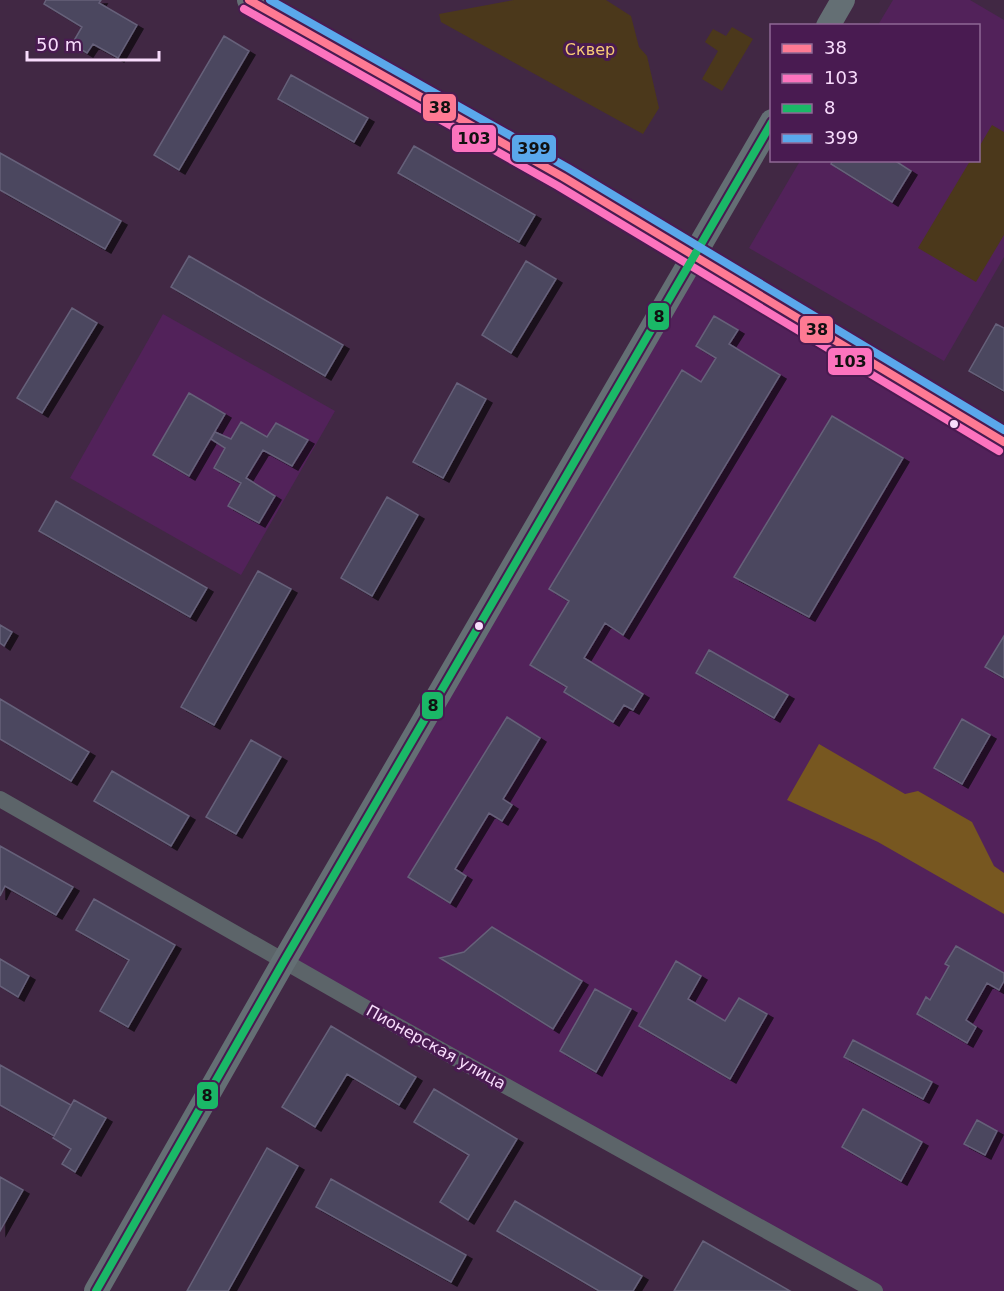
<svg xmlns="http://www.w3.org/2000/svg" width="1004" height="1291" font-family="'DejaVu Sans',sans-serif">
  <defs>
    <filter id="shadow"><feDropShadow dx="6" dy="4" stdDeviation="0" flood-color="#0009"/></filter>
  </defs>
  <rect width="100%" height="100%" fill="#412844"/>
  <!-- built -->
  <path fill="#52225a" d="M 893,0 L 970,0 L 1004,20 L 1004,257 L 944,361 L 749,248 L 800,161 L 978,160 L 978,26 L 878,25 Z
    M 692,255 L 1004,442 L 1004,1291 L 875,1291 L 284,961 Z
    M 163,314 L 335,411 L 241,575 L 70,478 Z"/>
  <!-- green -->
  <path fill="#4b381b" d="M 514,0 L 606,0 L 631,16 L 639,47 L 647,56 L 659,108 L 643,134 L 441,22 L 439,14 Z
    M 732,27 L 753,39 L 722,91 L 702,79 L 718,51 L 705,42 L 713,29 L 726,36 Z
    M 992,125 L 1004,132 L 1004,235 L 976,282 L 918,248 L 970,161 L 978,160 L 979,147 Z"/>
  <!-- forest -->
  <path fill="#775720" d="M 819,744 L 905,794 L 918,791 L 972,822 L 994,866 L 1004,873 L 1004,914 L 878,842 L 787,800 Z"/>
  <!-- building -->
  <path fill="#4b465e" stroke="#66617a" stroke-width="1.5" filter="url(#shadow)" d="M 46,0 L 101,0 L 99,3 L 137,25 L 118,58 L 93,44 L 87,53 L 72,44 L 82,27 L 44,4 Z
    M 224,36 L 249,51 L 179,170 L 154,155 Z
    M 291,75 L 368,118 L 354,142 L 278,99 Z
    M 414,146 L 535,215 L 519,242 L 398,173 Z
    M 0,153 L 121,221 L 105,249 L 0,190 Z
    M 833,160 L 894,160 L 911,171 L 892,202 L 831,164 Z
    M 189,256 L 343,345 L 325,376 L 171,287 Z
    M 526,261 L 556,279 L 511,353 L 482,335 Z
    M 72,308 L 97,323 L 42,413 L 17,398 Z
    M 714,316 L 738,330 L 729,344 L 780,375 L 623,635 L 605,623 L 584,658 L 643,694 L 633,710 L 624,705 L 613,722 L 564,692 L 567,687 L 530,665 L 569,601 L 549,589 L 682,370 L 701,382 L 716,358 L 696,346 Z
    M 996,324 L 1004,328 L 1004,391 L 969,371 Z
    M 457,383 L 486,399 L 443,478 L 413,462 Z
    M 189,393 L 225,414 L 189,476 L 153,455 Z
    M 832,416 L 903,458 L 809,617 L 734,577 Z
    M 241,422 L 267,437 L 276,423 L 308,440 L 292,466 L 263,450 L 246,478 L 275,496 L 259,523 L 228,506 L 241,483 L 214,468 L 225,448 L 211,439 L 215,432 L 231,439 Z
    M 387,497 L 418,515 L 372,596 L 341,578 Z
    M 56,501 L 207,588 L 190,617 L 39,531 Z
    M 258,571 L 291,589 L 214,725 L 181,707 Z
    M 0,625 L 12,632 L 4,646 L 0,643 Z
    M 1004,636 L 1004,678 L 985,667 Z
    M 709,650 L 788,695 L 774,718 L 696,673 Z
    M 0,699 L 89,752 L 71,781 L 0,739 Z
    M 507,717 L 540,738 L 503,799 L 512,805 L 502,821 L 489,813 L 455,869 L 466,876 L 450,903 L 408,877 Z
    M 962,719 L 990,735 L 962,784 L 934,768 Z
    M 251,740 L 281,757 L 236,834 L 206,817 Z
    M 112,771 L 189,816 L 171,846 L 94,801 Z
    M 0,846 L 73,887 L 56,915 L 5,886 L 0,896 Z
    M 94,899 L 175,945 L 128,1027 L 100,1011 L 129,960 L 76,930 Z
    M 492,927 L 582,981 L 553,1029 L 440,958 L 464,952 Z
    M 956,946 L 1004,973 L 1004,981 L 999,990 L 987,983 L 966,1020 L 976,1027 L 967,1043 L 917,1014 L 926,997 L 930,1000 L 949,966 L 945,964 Z
    M 0,959 L 29,976 L 18,997 L 0,986 Z
    M 676,961 L 701,976 L 688,999 L 725,1021 L 739,998 L 767,1014 L 730,1079 L 639,1026 Z
    M 595,989 L 631,1009 L 596,1072 L 560,1051 Z
    M 331,1026 L 416,1077 L 399,1105 L 347,1074 L 315,1127 L 282,1107 Z
    M 853,1040 L 932,1082 L 923,1099 L 844,1057 Z
    M 0,1065 L 71,1105 L 54,1136 L 0,1105 Z
    M 434,1089 L 517,1139 L 468,1220 L 440,1202 L 469,1155 L 414,1122 Z
    M 74,1100 L 106,1118 L 75,1172 L 62,1164 L 71,1149 L 53,1138 Z
    M 863,1109 L 922,1142 L 901,1181 L 842,1147 Z
    M 977,1120 L 997,1131 L 985,1155 L 964,1144 Z
    M 267,1148 L 298,1166 L 228,1291 L 187,1291 Z
    M 0,1177 L 23,1190 L 0,1231 Z
    M 331,1179 L 466,1255 L 451,1282 L 316,1207 Z
    M 515,1201 L 642,1276 L 633,1291 L 599,1291 L 497,1231 Z
    M 703,1241 L 790,1291 L 674,1291 Z"/>
  <g fill="none" stroke-linecap="round" stroke-linejoin="round">
    <!-- minor -->
    <path stroke="#5c6469" stroke-width="16" d="M 0,799 L 387,1020 L 875,1291"/>
    <!-- secondary -->
    <path stroke="#646f74" stroke-width="24" d="M 249,0 L 563,177 L 1004,442
      M 828,26 L 843,0
      M 96,1291 L 284,961 L 772,121"/>
    <defs>
      <path id="bus-1" d="M 249,0 L 563,177 L 1004,442"/>
      <path id="bus-2" d="M 244,9 L 558,186 L 999,451"/>
      <path id="bus-3" d="M 96,1291 L 284,961 L 772,122"/>
      <path id="bus-4" d="M 270,0 L 568,168 L 1004,430"/>
    </defs>
    <!-- bus-1 casing -->
    <use href="#bus-1" stroke="#491b51" stroke-width="12"/>
    <!-- bus-2 casing -->
    <use href="#bus-2" stroke="#491b51" stroke-width="12"/>
    <!-- bus-3 casing -->
    <use href="#bus-3" stroke="#491b51" stroke-width="12"/>
    <!-- bus-4 casing -->
    <use href="#bus-4" stroke="#491b51" stroke-width="12"/>
    <!-- bus-1 -->
    <use href="#bus-1" stroke="#fe7a93" stroke-width="8"/>
    <!-- bus-2 -->
    <use href="#bus-2" stroke="#fc73be" stroke-width="8"/>
    <!-- bus-3 -->
    <use href="#bus-3" stroke="#1ab867" stroke-width="8"/>
    <!-- bus-4 -->
    <use href="#bus-4" stroke="#5aa8eb" stroke-width="8"/>
  </g>
  <!-- markers -->
  <g fill="#f8dcfc" stroke="#491b51" stroke-width="2">
    <circle cx="954" cy="424" r="5"/>
    <circle cx="479" cy="626" r="5"/>
  </g>
  <g text-anchor="middle" dominant-baseline="central" stroke-width="6" stroke-linejoin="round" paint-order="stroke">
    <!-- park labels -->
    <g font-size="16" fill="#f8cb75" stroke="#491b51">
      <text x="590" y="49">Сквер</text>
    </g>
    <!-- street labels -->
    <g font-size="16" fill="#f8dcfc" stroke="#491b51">
      <text transform="translate(436 1047) rotate(29)">Пионерская улица</text>
    </g>
  </g>
  <g stroke="#491b51" stroke-width="2">
    <rect x="422" y="93" width="35" height="29" rx="6" fill="#fe7a93"/>
    <rect x="451" y="124" width="46" height="29" rx="6" fill="#fc73be"/>
    <rect x="511" y="134" width="46" height="29" rx="6" fill="#5aa8eb"/>
    <rect x="647" y="302" width="23" height="29" rx="6" fill="#1ab867"/>
    <rect x="799" y="315" width="35" height="29" rx="6" fill="#fe7a93"/>
    <rect x="827" y="347" width="46" height="29" rx="6" fill="#fc73be"/>
    <rect x="421" y="691" width="23" height="29" rx="6" fill="#1ab867"/>
    <rect x="196" y="1081" width="23" height="29" rx="6" fill="#1ab867"/>
  </g>
  <g font-size="16" text-anchor="middle" font-weight="bold" fill="#111">
    <text x="440" y="113">38</text>
    <text x="474" y="144">103</text>
    <text x="534" y="154">399</text>
    <text x="659" y="322">8</text>
    <text x="817" y="335">38</text>
    <text x="850" y="367">103</text>
    <text x="433" y="711">8</text>
    <text x="207" y="1101">8</text>
  </g>
  <!-- legend -->
  <rect x="770" y="24" width="210" height="138" fill="#491b51" stroke="#8f6895" stroke-width="1.5"/>
  <rect x="782" y="44" width="30" height="9" fill="#fe7a93" stroke="#8f6895" stroke-width="1.5"/>
  <text x="824" y="54" font-size="18" fill="#f8dcfc">38</text>
  <rect x="782" y="74" width="30" height="9" fill="#fc73be" stroke="#8f6895" stroke-width="1.5"/>
  <text x="824" y="84" font-size="18" fill="#f8dcfc">103</text>
  <rect x="782" y="104" width="30" height="9" fill="#1ab867" stroke="#8f6895" stroke-width="1.5"/>
  <text x="824" y="114" font-size="18" fill="#f8dcfc">8</text>
  <rect x="782" y="134" width="30" height="9" fill="#5aa8eb" stroke="#8f6895" stroke-width="1.5"/>
  <text x="824" y="144" font-size="18" fill="#f8dcfc">399</text>
  <!-- scale -->
  <path d="M27 51v9h132v-9" fill="none" stroke="#f8dcfc" stroke-width="3"/>
  <text x="36" y="51" font-size="18" fill="#f8dcfc" stroke="#491b51" stroke-width="4.5" paint-order="stroke">50 m</text>
</svg>
